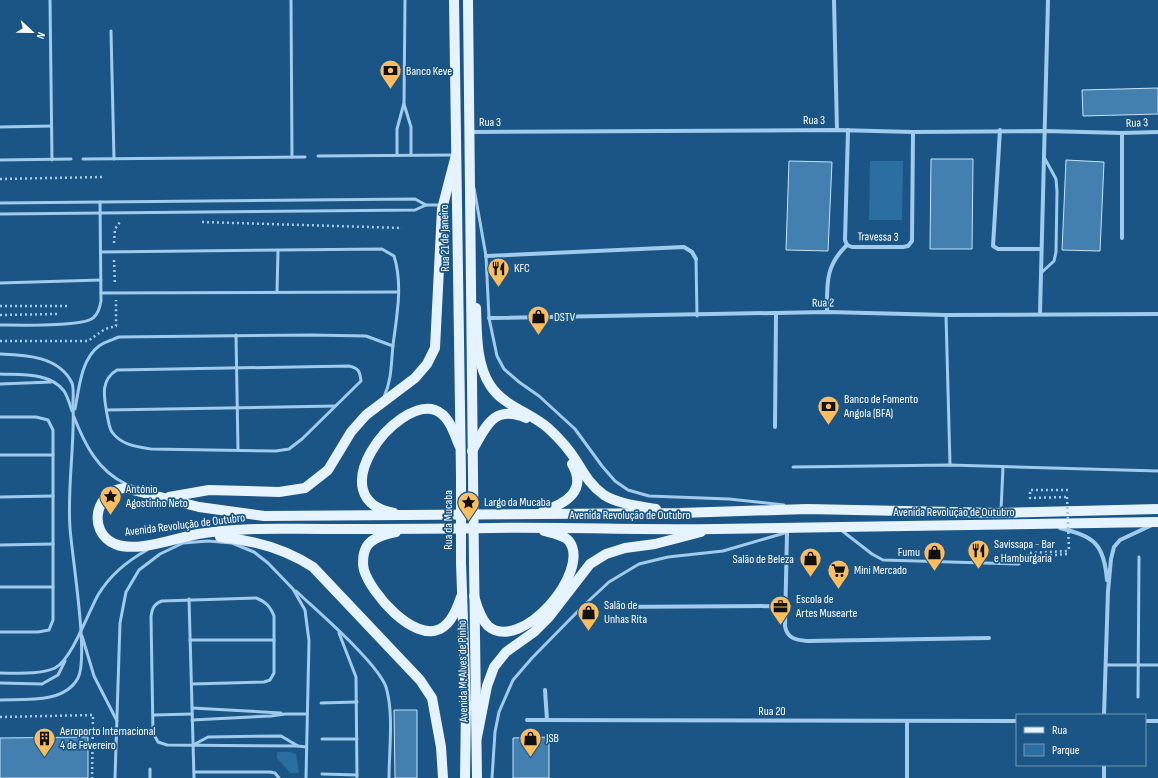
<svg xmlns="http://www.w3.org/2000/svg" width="1158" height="778" viewBox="0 0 1158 778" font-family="'Sofia Sans Condensed',sans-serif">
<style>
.green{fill:#2a6ea2}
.building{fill:#437faf;stroke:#c6e3f9}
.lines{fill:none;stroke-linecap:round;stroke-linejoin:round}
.path{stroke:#a0cbec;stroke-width:2.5;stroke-dasharray:2 3;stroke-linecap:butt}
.service{stroke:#a0cbec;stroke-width:3}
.minor{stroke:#a0cbec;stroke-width:4}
.primary{stroke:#e5f2ff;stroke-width:10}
.path-bridge{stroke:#a0cbec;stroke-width:2.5;stroke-dasharray:2 3;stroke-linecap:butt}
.primary-bridge{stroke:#e5f2ff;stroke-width:10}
.labels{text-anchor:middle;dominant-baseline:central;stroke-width:3.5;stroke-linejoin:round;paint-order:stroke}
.poi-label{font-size:12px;fill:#fff;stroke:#1a5585;text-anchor:start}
.street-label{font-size:12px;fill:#fff;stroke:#1a5585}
</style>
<rect width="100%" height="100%" fill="#1a5585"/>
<g class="green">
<polygon points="870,161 903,161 902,220 869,220"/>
<polygon points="277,752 290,752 296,754 299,773 290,773 277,758"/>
</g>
<g class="building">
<polygon points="1158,88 1158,114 1083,116 1082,90"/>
<polygon points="931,159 973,159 972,249 930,249"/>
<polygon points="1066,160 1104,162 1100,251 1062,250"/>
<polygon points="789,161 832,162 828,251 786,250"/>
<polygon points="394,710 417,710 417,778 395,778"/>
<polygon points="88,737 88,778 0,778 0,738"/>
<polygon points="549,737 549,778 513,778 513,738"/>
</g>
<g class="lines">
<g class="path">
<polyline points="0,179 102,177"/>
<polyline points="202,222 402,228"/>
<polyline points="114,243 115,229 120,222"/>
<polyline points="114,260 115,285"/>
<polyline points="0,306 70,306"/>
<polyline points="0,315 57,314"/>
<polyline points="0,341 88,341 105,329 116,326 116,300"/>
<polyline points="1066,497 1030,498 1030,490 1068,490"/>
<polyline points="1067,554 1028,557 1028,553 1069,551"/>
<polyline points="0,717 93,715 92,778"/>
</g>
<g class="service">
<polyline points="50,0 52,160"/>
<polyline points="291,0 292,157"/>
<polyline points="111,31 114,159"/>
<polyline points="404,104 411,127 411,155"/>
<polyline points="0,127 51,126"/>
<polyline points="397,155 397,129 404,103 405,0"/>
<polyline points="318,156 454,155"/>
<polyline points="83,159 305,157"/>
<polyline points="0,160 71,159"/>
<polyline points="474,188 486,256 489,318 497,356 504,369 519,382 539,396 575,429 602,466 615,481 628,490 649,496 729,499 784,505"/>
<polyline points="0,203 415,199 426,205"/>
<polyline points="0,214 415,210 426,205 441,205"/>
<path d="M101,252L382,249L394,256C403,284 397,315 393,345C391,364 392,379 384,397"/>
<polyline points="696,259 697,316"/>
<polyline points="1041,273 1054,261 1056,252 1057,192 1056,179 1044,157"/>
<polyline points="0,283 101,280"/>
<polyline points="277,292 278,251"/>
<polyline points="101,293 398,292"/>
<polyline points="946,315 950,465"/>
<path d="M0,325C17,325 83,327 93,318C98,314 100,307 101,301L100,202"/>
<polyline points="236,335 238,450"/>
<path d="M0,354C25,355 59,356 72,383C74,388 73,398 73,404C75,445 67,487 70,528C72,557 89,657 78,678C64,704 24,699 0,700"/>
<path d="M349,366C359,368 360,372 361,381L302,439L289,449L276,451L151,449C137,447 121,445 112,432C109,428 108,419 107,414C104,397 100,380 117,370Z"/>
<path d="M0,374C20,375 50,372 64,391C68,397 70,405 72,411"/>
<polyline points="0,384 51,382"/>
<path d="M75,409C79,389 81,359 99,346C104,342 112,340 119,337L311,335L366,336L393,346"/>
<polyline points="107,410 335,406"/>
<polyline points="0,417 36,417 48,420 53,430 53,620 49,630 38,632 0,632"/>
<path d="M74,417C85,445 98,471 126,484"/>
<polyline points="0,455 53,455"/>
<polyline points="793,467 950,465 1158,471"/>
<polyline points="0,497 53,496"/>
<polyline points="1001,511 1003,467"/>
<polyline points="841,530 872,554 883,560 1019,564"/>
<polyline points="0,545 53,544"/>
<polyline points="0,587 53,587"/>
<path d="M296,591C317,611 377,662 386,687C394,713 389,751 389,778"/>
<polyline points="189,599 194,778"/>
<polyline points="339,633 356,677 357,778"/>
<polyline points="82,636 94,676 117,721"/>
<polyline points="190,640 274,640"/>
<polyline points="1106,665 1158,665"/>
<path d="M0,673C17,673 39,675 55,668C72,659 88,613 98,595C110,575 127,561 147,550"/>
<polyline points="0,683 42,684 58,675 65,661"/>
<path d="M192,684L264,682L270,680L274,673V616C270,606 266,602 256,598L162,601C154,604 152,608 151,617L153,733L158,742L167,745L298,746"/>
<polyline points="1138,697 1139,557"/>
<polyline points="321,703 357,702"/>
<polyline points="192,708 281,713"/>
<polyline points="154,715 192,714"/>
<polyline points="192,720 271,716 285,714 306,714"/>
<polyline points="322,739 357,739"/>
<polyline points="195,744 208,737 281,736 298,746 306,747"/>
<polyline points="150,769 150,778"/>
<polyline points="194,772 270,772 275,773 279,778"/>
<polyline points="322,774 357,775"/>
<polyline points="115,778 120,623 126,592 139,570 160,554 183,543 208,541 232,543 254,552 268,563 293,589 305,610 309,641 306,778"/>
<polyline points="492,778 495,732 499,712 513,680 532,658 582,607 609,582 639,564 668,557 723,551 788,532"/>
</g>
<g class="minor">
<polyline points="834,0 837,130"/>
<polyline points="848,130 845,240 847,245 852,247 903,247 908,246 912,241 913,132"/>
<polyline points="1000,130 993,246 998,249 1041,249"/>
<polyline points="471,132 837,130 913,132 1045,131 1122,133 1158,132"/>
<polyline points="1122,133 1122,238"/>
<polyline points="486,256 684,247 692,252 696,259"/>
<path d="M827,312C827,284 825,266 847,245"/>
<polyline points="1040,313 1048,0"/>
<polyline points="489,318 827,312 946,315 1158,314"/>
<polyline points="775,427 776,314"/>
<path d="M1060,528C1094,537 1104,543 1107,580"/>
<path d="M787,533L785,626C787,638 795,640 807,641L989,638"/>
<polyline points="607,607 785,606"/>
<polyline points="545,690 547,720"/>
<polyline points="1104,715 1108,591 1111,559 1114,547 1120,540 1152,525"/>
<polyline points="527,720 1017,721"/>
<polyline points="1145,721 1158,721"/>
<polyline points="907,778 907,722"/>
<polyline points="1104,778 1104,765"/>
</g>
<g class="primary">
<polyline points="454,0 461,476"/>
<polyline points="468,0 473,476"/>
<path d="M476,308C477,333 476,364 490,385C503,406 530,412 548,428C559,438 569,449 577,462C585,475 591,486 604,495C618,504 640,506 656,509"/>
<path d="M472,451C486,427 493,404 526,418"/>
<polyline points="169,497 209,490 279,492 305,488 328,470 351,432 366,415 415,378 427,364 435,348 442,209 456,155"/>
<path d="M1158,509L1001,513L807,509L680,513L264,516L199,507L125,488C96,490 86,531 115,544C137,553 175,538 198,534C239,527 281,529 322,529C379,529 435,529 492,528C567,527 642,530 717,529C864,527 1011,525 1158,522"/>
<path d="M543,511C565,504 588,491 572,464"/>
<path d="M394,513C318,499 396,397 435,410C449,415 454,433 459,445"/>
<path d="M396,532C386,534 373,537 367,546C363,552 362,563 364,570C371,593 413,642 440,629C452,623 457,608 461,597"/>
<path d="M220,537C254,540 284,548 313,567L420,680L432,698L441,747L443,778"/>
<polyline points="461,563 466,706 465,778"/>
<polyline points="474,563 477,778"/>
<path d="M474,596C477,606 480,618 488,626C521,654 592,571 569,541C564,535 552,533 544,531"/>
<polyline points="477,737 487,686 494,667 506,652 534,632 549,617 590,564 606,554 625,548 655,544 701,532"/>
</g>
<polyline class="path-bridge" points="1067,497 1069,551"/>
<g class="primary-bridge">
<polyline points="461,476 461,563"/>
<polyline points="473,476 474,563"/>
</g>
</g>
<defs>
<symbol id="bank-pin" viewBox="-11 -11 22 30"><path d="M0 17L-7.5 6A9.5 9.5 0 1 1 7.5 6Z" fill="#febd5c" stroke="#1a5585"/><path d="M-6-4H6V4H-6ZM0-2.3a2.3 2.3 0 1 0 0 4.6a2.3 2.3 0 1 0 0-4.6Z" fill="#111"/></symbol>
<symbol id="restaurant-pin" viewBox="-11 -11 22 30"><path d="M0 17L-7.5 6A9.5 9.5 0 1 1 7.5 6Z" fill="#febd5c" stroke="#1a5585"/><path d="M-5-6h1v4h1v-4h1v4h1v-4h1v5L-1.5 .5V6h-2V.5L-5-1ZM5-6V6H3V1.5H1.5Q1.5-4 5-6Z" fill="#111"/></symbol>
<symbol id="shop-pin" viewBox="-11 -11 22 30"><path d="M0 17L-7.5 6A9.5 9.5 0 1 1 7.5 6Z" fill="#febd5c" stroke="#1a5585"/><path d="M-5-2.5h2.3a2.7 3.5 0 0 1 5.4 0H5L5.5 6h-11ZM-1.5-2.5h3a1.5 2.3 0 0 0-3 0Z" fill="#111"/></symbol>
<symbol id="sight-pin" viewBox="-11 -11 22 30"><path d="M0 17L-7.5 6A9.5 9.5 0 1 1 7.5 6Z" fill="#febd5c" stroke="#1a5585"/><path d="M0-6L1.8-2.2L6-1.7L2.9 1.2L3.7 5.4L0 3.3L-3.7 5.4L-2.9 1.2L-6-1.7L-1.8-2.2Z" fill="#111"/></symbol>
<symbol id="supermarket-pin" viewBox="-11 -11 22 30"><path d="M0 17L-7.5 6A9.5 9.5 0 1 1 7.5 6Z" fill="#febd5c" stroke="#1a5585"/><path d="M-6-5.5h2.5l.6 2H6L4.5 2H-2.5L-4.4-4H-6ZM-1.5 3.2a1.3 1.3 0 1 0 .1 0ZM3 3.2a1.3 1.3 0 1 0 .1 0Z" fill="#111"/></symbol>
<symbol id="office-pin" viewBox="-11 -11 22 30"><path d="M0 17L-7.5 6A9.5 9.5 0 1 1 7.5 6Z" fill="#febd5c" stroke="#1a5585"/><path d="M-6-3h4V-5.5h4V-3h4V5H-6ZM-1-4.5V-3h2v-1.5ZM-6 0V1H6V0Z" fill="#111"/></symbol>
<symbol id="building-pin" viewBox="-11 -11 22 30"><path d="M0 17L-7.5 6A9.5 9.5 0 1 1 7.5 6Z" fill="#febd5c" stroke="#1a5585"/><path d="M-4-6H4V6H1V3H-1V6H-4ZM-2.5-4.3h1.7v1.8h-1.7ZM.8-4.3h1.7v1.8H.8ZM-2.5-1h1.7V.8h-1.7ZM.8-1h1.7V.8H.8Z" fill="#111"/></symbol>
</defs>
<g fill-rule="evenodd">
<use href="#bank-pin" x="378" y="58" width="25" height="34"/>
<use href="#restaurant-pin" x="486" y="256" width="25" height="34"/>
<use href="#shop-pin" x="526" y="304" width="25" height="34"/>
<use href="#bank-pin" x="816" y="394" width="25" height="34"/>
<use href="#sight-pin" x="98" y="484" width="25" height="34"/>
<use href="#sight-pin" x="456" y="490" width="25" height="34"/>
<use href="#restaurant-pin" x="966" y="538" width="25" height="34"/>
<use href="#shop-pin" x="922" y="540" width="25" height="34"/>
<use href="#shop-pin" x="798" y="546" width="25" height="34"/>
<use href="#supermarket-pin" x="826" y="558" width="25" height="34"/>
<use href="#office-pin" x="768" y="594" width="25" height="34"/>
<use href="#shop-pin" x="576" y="600" width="25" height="34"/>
<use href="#building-pin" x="32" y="726" width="25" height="34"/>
<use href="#shop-pin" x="518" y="726" width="25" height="34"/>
</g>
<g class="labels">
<g class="poi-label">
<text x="406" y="71">Banco Keve</text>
<text x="514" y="268">KFC</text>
<text x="554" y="317">DSTV</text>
<text x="844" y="399">Banco de Fomento<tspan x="844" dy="14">Angola (BFA)</tspan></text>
<text x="126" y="489">António<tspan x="126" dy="14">Agostinho Neto</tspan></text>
<text x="484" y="502">Largo da Mucaba</text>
<text x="994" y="544">Savissapa - Bar<tspan x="994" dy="14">e Hamburgaria</tspan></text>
<text x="920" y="552" text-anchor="end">Fumu</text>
<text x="794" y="559" text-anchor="end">Salão de Beleza</text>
<text x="854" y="570">Mini Mercado</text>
<text x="796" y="599">Escola de<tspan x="796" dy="14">Artes Musearte</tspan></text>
<text x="604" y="605">Salão de<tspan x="604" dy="14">Unhas Rita</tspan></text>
<text x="60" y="731">Aeroporto Internacional<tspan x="60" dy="14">4 de Fevereiro</tspan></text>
<text x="546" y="738">JSB</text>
</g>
<g class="street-label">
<text x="814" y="120">Rua 3</text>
<text x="490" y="122">Rua 3</text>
<text transform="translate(1137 123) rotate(-2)">Rua 3</text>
<text transform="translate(878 237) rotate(1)">Travessa 3</text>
<text transform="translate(445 238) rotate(-91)">Rua 21 de Janeiro</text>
<text transform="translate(823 303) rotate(-1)">Rua 2</text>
<text x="954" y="512">Avenida Revolução de Outubro</text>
<text x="630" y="515">Avenida Revolução de Outubro</text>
<text transform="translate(448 520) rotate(-90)">Rua da Mucaba</text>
<text transform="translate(185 525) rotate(-7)">Avenida Revolução de Outubro</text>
<text transform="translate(463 671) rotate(-91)">Avenida M. Alves de Pinho</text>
<text x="772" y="711">Rua 20</text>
</g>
</g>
<rect x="1016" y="714" width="130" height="52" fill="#1a5585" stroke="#7699b6"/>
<rect x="1024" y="727" width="20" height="6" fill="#e5f2ff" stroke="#7699b6"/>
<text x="1052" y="734" font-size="12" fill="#ffffff">Rua</text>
<rect x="1024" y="744" width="20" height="12" fill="#2a6ea2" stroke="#7699b6"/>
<text x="1052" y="754" font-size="12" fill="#ffffff">Parque</text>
<g transform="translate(32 32) rotate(112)" stroke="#1a5585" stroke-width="3" paint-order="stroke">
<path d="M0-3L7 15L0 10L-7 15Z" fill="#ffffff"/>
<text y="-6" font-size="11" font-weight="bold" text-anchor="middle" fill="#ffffff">N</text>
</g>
</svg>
